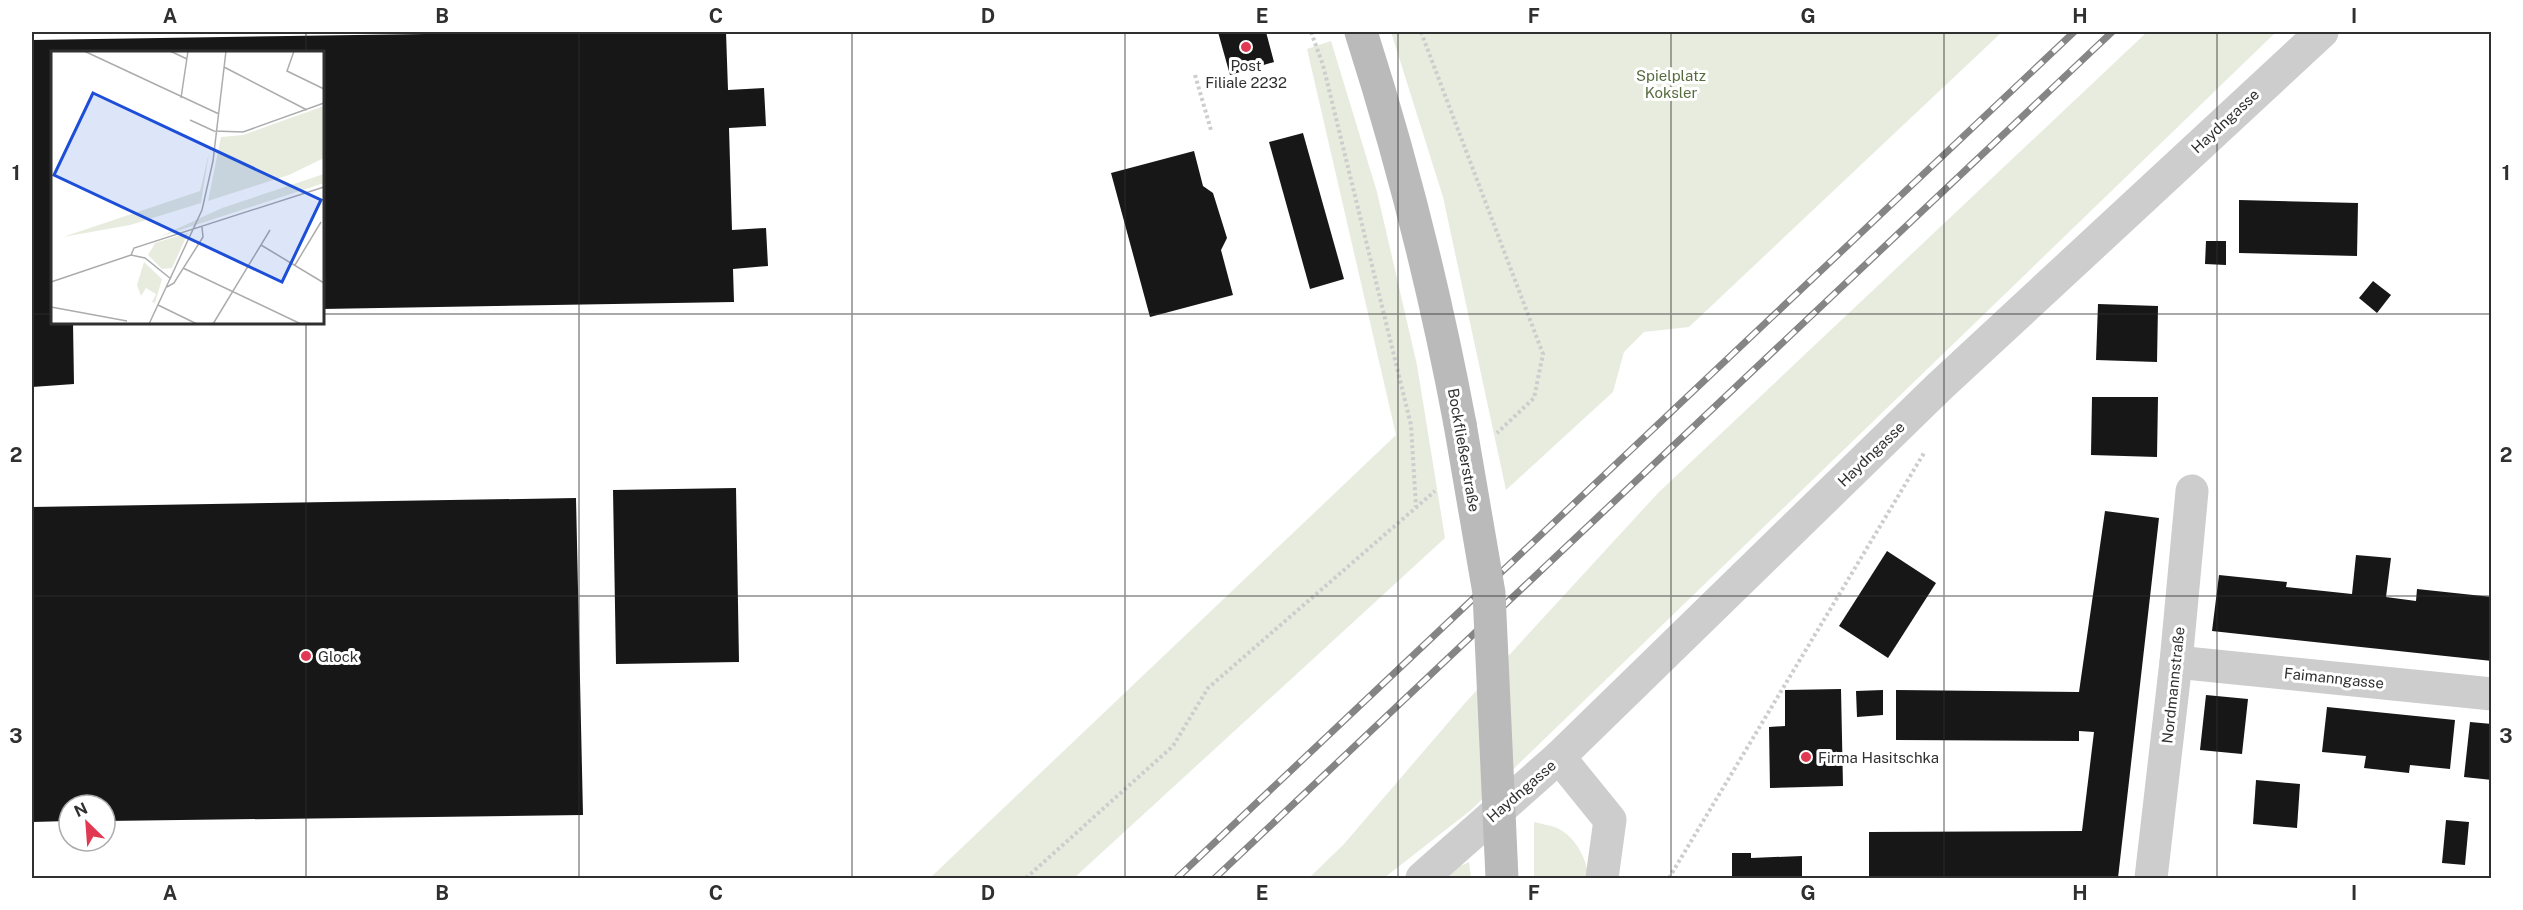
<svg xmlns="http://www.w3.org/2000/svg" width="2523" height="910" viewBox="0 0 2523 910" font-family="'Public Sans',sans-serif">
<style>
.green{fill:#e7ecde}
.building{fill:#171717}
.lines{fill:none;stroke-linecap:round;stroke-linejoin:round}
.path{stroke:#cdcdcd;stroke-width:4;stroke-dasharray:3 3;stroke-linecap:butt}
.minor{stroke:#cdcdcd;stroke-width:33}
.secondary{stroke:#bababa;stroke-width:33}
.rail-casing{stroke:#858585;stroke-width:7}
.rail{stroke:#fff;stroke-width:4.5;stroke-dasharray:14;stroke-linecap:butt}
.secondary-bridge{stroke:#bababa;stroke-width:33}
.grid{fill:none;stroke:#303030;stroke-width:1.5;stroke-opacity:0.55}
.poi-dot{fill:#e03951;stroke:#fff;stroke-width:2}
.labels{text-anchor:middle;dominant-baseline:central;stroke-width:6;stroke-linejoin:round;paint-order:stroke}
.poi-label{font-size:15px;fill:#303030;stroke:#fff;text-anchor:start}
.park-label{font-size:15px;fill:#566b3e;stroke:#fff}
.street-label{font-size:15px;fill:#303030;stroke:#fff}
.inset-road{fill:none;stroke:#acacac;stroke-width:1.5}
.view{fill:#1d4ed8;fill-opacity:0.15;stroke:#1d4ed8;stroke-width:3}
.inset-edge{fill:none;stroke:#303030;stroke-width:3}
.neatline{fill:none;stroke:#303030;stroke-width:2}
.grid-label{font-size:20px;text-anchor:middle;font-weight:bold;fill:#303030}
</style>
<rect width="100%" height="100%" fill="#fff"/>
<g class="green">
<polygon points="1391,32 2002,32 1689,327 1644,332 1624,352 1613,392 1506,490 1443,197"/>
<polygon points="2147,32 2276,32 1471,810 1384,878 1309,878 1344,844 1465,703 1658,493"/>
<polygon points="1331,41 1377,192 1417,365 1445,538 1074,878 930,878 1396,435 1307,49"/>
<path d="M1534,822C1541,824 1550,825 1557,828C1575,836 1588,860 1588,878H1534Z"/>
<polygon points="1469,862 1471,878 1444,878 1456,868"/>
</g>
<g class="building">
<polygon points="556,32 726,32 728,90 764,88 766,126 729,128 732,230 766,228 768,266 733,269 734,302 322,309 322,52 52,52 52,322 73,322 74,384 32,387 32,40"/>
<polygon points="1218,32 1266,32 1274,62 1230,75"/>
<polygon points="1303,133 1344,279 1310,289 1269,142"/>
<polygon points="1194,151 1203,186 1213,193 1227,238 1221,250 1233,295 1150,317 1111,173"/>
<polygon points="2239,200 2358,203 2357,256 2239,253"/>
<polygon points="2206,241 2226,241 2226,265 2205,264"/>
<polygon points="2373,281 2391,295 2377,313 2359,298"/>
<polygon points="2098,304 2158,306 2157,362 2096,360"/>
<polygon points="2092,397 2158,397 2157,457 2091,455"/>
<polygon points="736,488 739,662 616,664 613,490"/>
<polygon points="576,498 583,815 105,821 105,805 69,805 69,821 32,822 32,507"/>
<polygon points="2105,511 2159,518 2118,878 1869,878 1869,832 2082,831 2094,732 2079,731 2079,741 1896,740 1896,690 2079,692"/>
<polygon points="1887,551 1936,583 1888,658 1839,626"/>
<polygon points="2356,555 2391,558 2386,597 2416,601 2417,589 2492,597 2492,661 2212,631 2219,575 2287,582 2286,587 2352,594"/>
<polygon points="1841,689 1843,786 1770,788 1769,727 1785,726 1785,690"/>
<polygon points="1883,690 1883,715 1857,717 1856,691"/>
<polygon points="2206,695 2248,699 2242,754 2200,750"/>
<polygon points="2327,707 2455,720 2450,769 2410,765 2409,773 2364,768 2366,756 2322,752"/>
<polygon points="2470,722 2492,724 2492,780 2464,777"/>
<polygon points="2256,780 2300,784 2297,828 2253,824"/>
<polygon points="2446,820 2469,822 2465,865 2442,863"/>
<polygon points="1732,853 1751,853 1751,858 1802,856 1802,878 1732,878"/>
</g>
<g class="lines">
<g class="path">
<polyline points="1311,32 1323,65 1411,425 1416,507"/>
<polyline points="1421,32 1543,354 1534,398 1497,433"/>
<polyline points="1195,75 1211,130"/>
<polyline points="1026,878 1173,746 1208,688 1435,491"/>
<polyline points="1669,878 1924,453"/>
</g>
<g class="minor">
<polyline points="2176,662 2492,694"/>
<polyline points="1559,757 1610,820 1602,878"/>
<polyline points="1422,878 1559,757 1939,387 2322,32"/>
<polyline points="2151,878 2176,662 2192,491"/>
</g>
<path class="secondary" d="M1361,32C1402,160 1435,291 1460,424"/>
<defs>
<g id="rail">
<polyline points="1177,878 2074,32"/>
<polyline points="1215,878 2112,32"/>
</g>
</defs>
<use href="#rail" class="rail-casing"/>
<use href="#rail" class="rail"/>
<polyline class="secondary-bridge" points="1460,424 1489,593 1502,878"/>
</g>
<path class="grid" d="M306,32V52M579,32V878M852,32V878M1125,32V878M1398,32V878M1671,32V878M1944,32V878M2217,32V878M32,314H52M322,314H2492M306,322V878M32,596H2492"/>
<g class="poi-dot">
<circle cx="1246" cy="47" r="6"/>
<circle cx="306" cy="656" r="6"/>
<circle cx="1806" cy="757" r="6"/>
</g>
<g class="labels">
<g class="poi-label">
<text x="1246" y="65" text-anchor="middle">Post<tspan x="1246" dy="17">Filiale 2232</tspan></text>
<text x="318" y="656">Glock</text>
<text x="1818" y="757">Firma Hasitschka</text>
</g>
<g class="park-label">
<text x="1671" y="75">Spielplatz<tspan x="1671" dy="17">Koksler</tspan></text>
</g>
<g class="street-label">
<text transform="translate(2225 121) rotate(-43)">Haydngasse</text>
<text transform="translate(1464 450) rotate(80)">Bockfließerstraße</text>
<text transform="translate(1871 454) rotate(-44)">Haydngasse</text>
<text transform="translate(2334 678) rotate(6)">Faimanngasse</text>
<text transform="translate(2173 685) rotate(-84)">Nordmannstraße</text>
<text transform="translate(1521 791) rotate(-41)">Haydngasse</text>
</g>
</g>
<g transform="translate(51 51)">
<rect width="273" height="273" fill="#fff"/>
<path d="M273,55V107L238,124L157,150L170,86L192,84ZM158,102L150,152L79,174L12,186L149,140ZM273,123V132L108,186L171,157ZM137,182L121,217L111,218L97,204L104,192ZM93,211L111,228L104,252L101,251L105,243L95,237L90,245L86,234Z" fill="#e7ecde"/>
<path class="inset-road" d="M33,0L168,63M119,0L136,8M243,0L236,20L273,38M173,16L256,59M130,47L137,0M139,69L163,80L192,81L273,52M210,194L273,232M80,204L83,197L273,136M244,214L270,171M132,217L250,273M0,231L80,204L94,207L120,228M116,236L123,232L152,186L151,176M107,254L146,273M0,256L76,270M98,273L151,159L162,110L175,0M162,273L219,179"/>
<path class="view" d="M42,42L270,149L231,231L3,124Z"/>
<rect width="273" height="273" class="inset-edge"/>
</g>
<rect width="2523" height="910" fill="none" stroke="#ffffff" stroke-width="66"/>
<g transform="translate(87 823) rotate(335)"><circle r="28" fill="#ffffff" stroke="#acacac" stroke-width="1.5"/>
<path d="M0-4.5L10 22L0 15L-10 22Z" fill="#e03951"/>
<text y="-9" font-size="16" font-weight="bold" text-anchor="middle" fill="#303030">N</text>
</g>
<rect x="33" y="33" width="2457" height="844" class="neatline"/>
<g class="grid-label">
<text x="170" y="23">A</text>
<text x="442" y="23">B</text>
<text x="716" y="23">C</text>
<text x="988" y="23">D</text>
<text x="1262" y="23">E</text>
<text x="1534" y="23">F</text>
<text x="1808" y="23">G</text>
<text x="2080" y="23">H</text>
<text x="2354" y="23">I</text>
<text x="16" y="180">1</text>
<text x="2506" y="180">1</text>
<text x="16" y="462">2</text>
<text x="2506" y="462">2</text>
<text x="16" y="743">3</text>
<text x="2506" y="743">3</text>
<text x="170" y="900">A</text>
<text x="442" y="900">B</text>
<text x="716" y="900">C</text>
<text x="988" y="900">D</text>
<text x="1262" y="900">E</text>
<text x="1534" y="900">F</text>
<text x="1808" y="900">G</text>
<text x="2080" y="900">H</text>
<text x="2354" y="900">I</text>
</g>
</svg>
